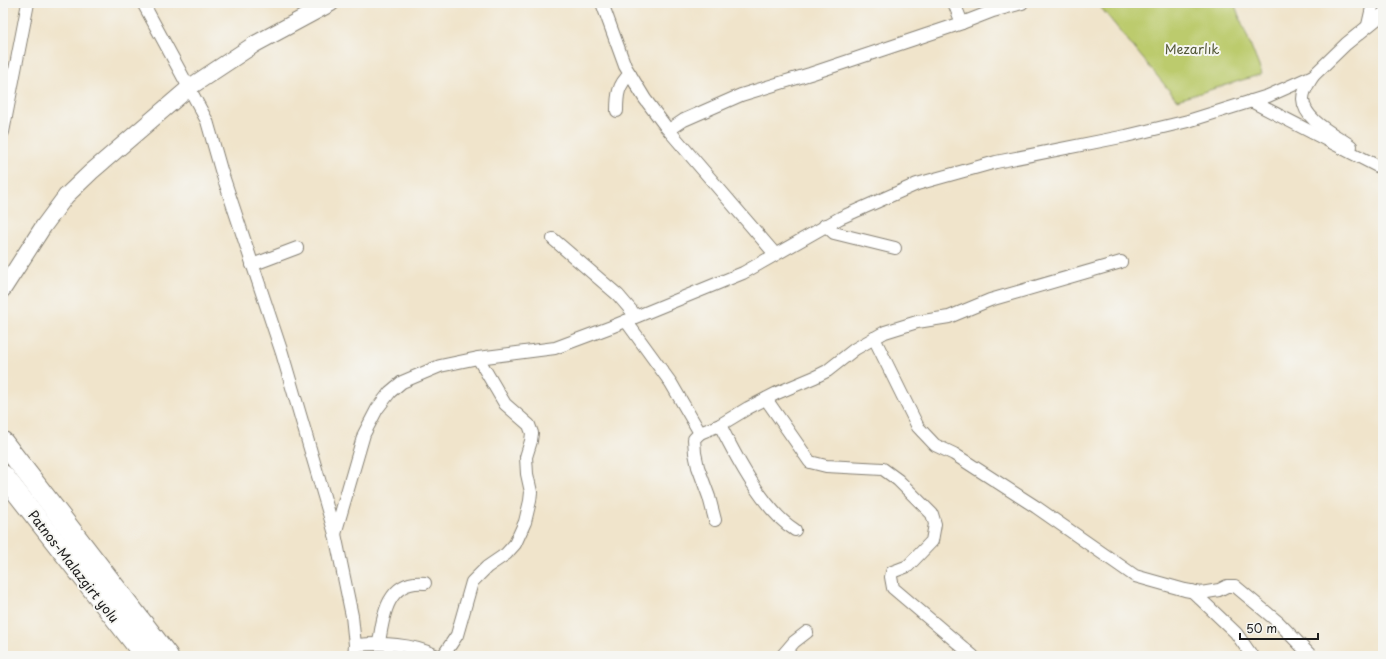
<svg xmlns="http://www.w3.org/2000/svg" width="1386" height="659" viewBox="0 0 1386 659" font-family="'Playpen Sans',sans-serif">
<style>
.green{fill:#bccb6d;stroke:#6c7444}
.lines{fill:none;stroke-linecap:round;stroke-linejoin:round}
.minor-casing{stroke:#868074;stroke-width:14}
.tertiary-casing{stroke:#868074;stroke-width:18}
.primary-casing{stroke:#868074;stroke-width:22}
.minor{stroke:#fff;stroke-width:12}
.tertiary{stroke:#fff;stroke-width:16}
.primary{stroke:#fff;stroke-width:20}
.labels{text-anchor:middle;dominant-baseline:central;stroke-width:4;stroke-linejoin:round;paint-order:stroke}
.park-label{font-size:13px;fill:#545938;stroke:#f6f6f2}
.street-label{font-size:13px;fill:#1c1c1c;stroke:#f6f6f2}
</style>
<rect width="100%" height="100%" fill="#f6f6f2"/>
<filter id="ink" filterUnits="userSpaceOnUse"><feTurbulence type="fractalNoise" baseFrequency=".025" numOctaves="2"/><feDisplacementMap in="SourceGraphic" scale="8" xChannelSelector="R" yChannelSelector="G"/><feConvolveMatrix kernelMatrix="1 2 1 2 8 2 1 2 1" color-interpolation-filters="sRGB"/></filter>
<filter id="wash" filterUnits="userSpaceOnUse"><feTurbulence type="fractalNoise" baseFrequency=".012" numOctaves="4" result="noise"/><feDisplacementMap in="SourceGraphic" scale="16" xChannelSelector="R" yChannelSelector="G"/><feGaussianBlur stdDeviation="0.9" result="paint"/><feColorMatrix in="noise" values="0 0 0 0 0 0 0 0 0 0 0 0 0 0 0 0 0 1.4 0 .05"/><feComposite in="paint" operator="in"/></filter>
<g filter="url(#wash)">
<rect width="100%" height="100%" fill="#f0e4cb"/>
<polygon class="green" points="1097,3 1234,3 1262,74 1177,100"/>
</g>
<g filter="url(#ink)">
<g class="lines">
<defs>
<g id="minor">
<polyline points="143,3 207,121 221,170 282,353 335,534 352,616 355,645 354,656"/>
<polyline points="602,3 625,66 645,99 666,127 775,254"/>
<polyline points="954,3 962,23"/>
<polyline points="1368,25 1373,3"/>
<path d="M1313,76C1309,83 1303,90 1303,99C1304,121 1335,134 1351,146"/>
<polyline points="1251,101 1383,169"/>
<path d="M617,111C617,95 618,85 630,74"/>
<polyline points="669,130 684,120 741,95 810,74 962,23 993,11 1022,3"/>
<polyline points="3,132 28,3"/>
<polyline points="825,225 834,233 895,248"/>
<polyline points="553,239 618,295 636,316"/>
<polyline points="252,265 297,248"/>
<polyline points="626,321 671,383 700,433 720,425 748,408 777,393 815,377 827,371 855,349 885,332 917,322 949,317 990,300 1121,262"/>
<polyline points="874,338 918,427 935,445 954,454 1036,507 1135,576 1185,590 1201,593 1219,590 1227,586 1235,586 1278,622 1311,656"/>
<polyline points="766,399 810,462 826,466 883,469 898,480 932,514 935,524 932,541 908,566 892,572 891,577 893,588 973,656"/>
<path d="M720,425C736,457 764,511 795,530"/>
<polyline points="700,433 694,439 695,453 698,467 709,497 715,520"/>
<polyline points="335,534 364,434 377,409 390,392 402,382 440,366 478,358 555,348 611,327 743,273 840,218 917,184 996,162 1126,136 1188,121 1268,96 1313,76 1346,44 1383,14"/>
<polyline points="1192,591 1236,633 1252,656"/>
<path d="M379,643C383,615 388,579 425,583"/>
<path d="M355,645C383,643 411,643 437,656"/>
<polyline points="443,656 457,635 472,582 487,567 506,554 515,544 525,522 530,501 531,492 527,474 526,457 531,441 532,433 529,425 505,404 478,358"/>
<polyline points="782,656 794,642 807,632"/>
</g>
<polyline id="tertiary" points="3,289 43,227 66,196 91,172 190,87 255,44 331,3"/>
<g id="primary">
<polyline points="3,442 168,656"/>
<polyline points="3,475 145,656"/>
</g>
</defs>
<use href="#minor" class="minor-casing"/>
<use href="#tertiary" class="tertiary-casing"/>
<use href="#primary" class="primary-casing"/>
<use href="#minor" class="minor"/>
<use href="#tertiary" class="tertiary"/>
<use href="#primary" class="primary"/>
</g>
</g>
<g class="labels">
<g class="park-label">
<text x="1192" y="48">Mezarlık</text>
</g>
<g class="street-label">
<text transform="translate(74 566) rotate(52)">Patnos-Malazgirt yolu</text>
</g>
</g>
<rect width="1386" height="659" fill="none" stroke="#f6f6f2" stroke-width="16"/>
<path d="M1240 633v6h78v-6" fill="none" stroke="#1c1c1c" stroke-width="2"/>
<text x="1246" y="633" font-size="12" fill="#1c1c1c" stroke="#f6f6f2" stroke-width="3" paint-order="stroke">50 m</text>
</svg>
